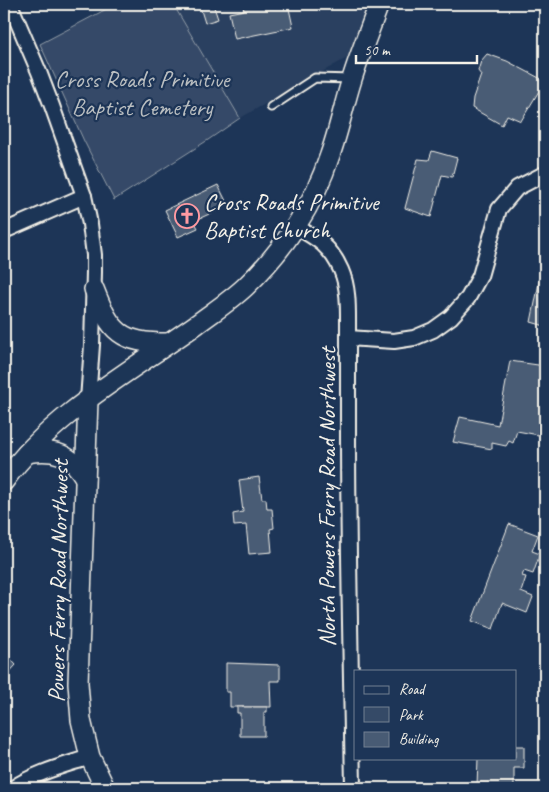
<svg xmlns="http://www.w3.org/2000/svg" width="549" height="792" viewBox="0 0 549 792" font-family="Caveat,sans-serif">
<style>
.built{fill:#2a4060}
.green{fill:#354a67;stroke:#949ea8}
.building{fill:#485b74;stroke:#f4f1e8}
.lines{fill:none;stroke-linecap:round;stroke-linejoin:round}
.lane-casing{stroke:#f4f1e8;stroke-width:11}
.street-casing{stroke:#f4f1e8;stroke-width:18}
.secondary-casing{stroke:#f4f1e8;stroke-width:22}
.lane{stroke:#1d3557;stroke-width:7}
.street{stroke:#1d3557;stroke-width:14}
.secondary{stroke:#1d3557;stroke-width:19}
.labels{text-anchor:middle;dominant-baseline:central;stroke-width:4.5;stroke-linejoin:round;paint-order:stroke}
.park-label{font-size:24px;fill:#bbbfc1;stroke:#1d3557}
.poi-label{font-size:24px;fill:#f4f1e8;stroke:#1d3557;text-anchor:start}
.street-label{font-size:24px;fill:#f4f1e8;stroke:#1d3557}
</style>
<rect width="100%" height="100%" fill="#1d3557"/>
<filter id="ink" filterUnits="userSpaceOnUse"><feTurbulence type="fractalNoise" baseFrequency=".02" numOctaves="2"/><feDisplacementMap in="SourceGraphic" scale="10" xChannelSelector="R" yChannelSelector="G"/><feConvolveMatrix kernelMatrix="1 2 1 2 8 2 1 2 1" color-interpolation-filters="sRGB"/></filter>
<g filter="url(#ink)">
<polygon class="built" points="173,4 380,4 361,50 240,118"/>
<polygon class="green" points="116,4 173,4 240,118 208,140 114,200 84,141 40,44"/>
<g class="building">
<polygon points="210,4 213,4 218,19 205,23 200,7"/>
<polygon points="242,4 288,4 293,27 235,39 229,13 244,10"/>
<polygon points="487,54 507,61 545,81 521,121 507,115 502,125 472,108 473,98 481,75 478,71 481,61"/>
<polygon points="432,151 457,158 452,177 442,175 431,217 405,208 418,159 429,160"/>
<polygon points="218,185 227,203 219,207 220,209 194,221 198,228 178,237 165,210"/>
<polygon points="545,254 545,326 531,322"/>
<polygon points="510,361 545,366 544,436 517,431 513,443 509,441 506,446 492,443 492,449 453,442 460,417 498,425"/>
<polygon points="259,477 262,499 266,499 267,509 272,509 274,528 270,529 272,552 249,554 246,525 234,526 233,514 243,512 239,480"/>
<polygon points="509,524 538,535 532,551 540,554 533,574 524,571 522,576 526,577 521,592 533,597 527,613 502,603 493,629 472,621"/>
<polygon points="4,652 16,665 4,678"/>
<polygon points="226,663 280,665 280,681 270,681 271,707 230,707 230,692 226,692"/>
<polygon points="237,707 267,707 267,712 264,712 264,736 240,736 240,713 237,713"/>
<polygon points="515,745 516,746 524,746 524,768 514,768 514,787 477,786 478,758 515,758"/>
</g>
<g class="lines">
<defs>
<polyline id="lane" points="271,107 315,78 352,79"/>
<g id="street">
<polyline points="10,4 39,72 52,106 84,196 90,224 94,255 94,272 92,345 88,400"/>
<path d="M296,227C317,238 331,247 341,270C349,288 348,310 348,330C348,364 348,398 348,432C348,551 351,670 353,788"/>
<polyline points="4,231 84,196"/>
<polyline points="348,338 394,341 414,338 433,330 451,317 468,298 480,276 499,209 517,188 542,175 545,175"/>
<path d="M13,788C37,772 63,766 90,757"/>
</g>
<g id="secondary">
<path d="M94,289C111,333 120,343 169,343"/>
<polyline points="88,400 78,683 81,720 90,757 105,788"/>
<path d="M27,453C54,448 71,454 85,478"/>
<path d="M4,481C52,414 131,371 197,324C213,312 230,301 245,287C283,251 314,205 330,155C339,130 344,104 352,79C360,53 370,29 379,4"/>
</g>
</defs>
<use href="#lane" class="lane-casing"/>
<use href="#street" class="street-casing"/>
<use href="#secondary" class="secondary-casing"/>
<use href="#lane" class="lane"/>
<use href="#street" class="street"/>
<use href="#secondary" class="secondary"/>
</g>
</g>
<defs>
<symbol id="church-ring" viewBox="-11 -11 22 22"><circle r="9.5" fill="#1d3557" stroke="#ff9aa2" stroke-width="1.5"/><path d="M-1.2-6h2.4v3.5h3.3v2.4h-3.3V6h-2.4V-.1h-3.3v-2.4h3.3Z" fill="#ff9aa2"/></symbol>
</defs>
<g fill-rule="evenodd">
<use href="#church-ring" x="173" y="202" width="28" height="28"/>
</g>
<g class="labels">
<g class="park-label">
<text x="142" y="79">Cross Roads Primitive<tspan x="142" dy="28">Baptist Cemetery</tspan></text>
</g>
<g class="poi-label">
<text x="204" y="202">Cross Roads Primitive<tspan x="204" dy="28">Baptist Church</tspan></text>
</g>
<g class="street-label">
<text transform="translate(327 497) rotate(-90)">North Powers Ferry Road Northwest</text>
<text transform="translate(58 581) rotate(-89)">Powers Ferry Road Northwest</text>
</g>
</g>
<rect width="549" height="792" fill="none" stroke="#1d3557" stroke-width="20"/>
<rect x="10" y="10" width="529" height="772" fill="none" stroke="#f4f1e8" stroke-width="2" filter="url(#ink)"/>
<rect x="354" y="670" width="162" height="90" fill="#1d3557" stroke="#738091"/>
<rect x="364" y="686" width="25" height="8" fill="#1d3557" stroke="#738091"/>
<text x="399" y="694" font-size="15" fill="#f4f1e8">Road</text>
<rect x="364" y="707" width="25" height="15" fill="#354a67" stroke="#738091"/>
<text x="399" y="720" font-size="15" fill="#f4f1e8">Park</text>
<rect x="364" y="732" width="25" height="15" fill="#485b74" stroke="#738091"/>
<text x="399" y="744" font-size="15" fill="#f4f1e8">Building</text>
<path d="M356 55v8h121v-8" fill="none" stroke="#f4f1e8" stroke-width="2.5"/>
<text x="364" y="55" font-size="15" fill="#f4f1e8" stroke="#1d3557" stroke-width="4" paint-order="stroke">50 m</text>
</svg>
